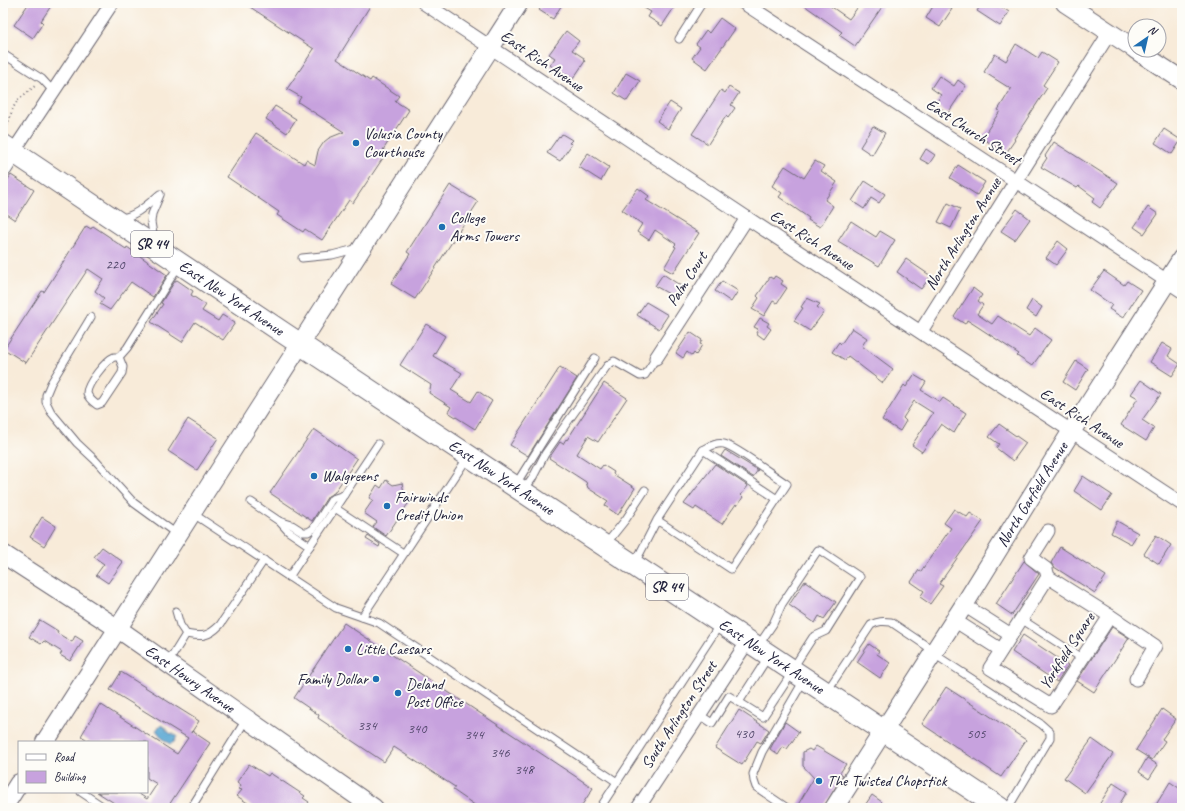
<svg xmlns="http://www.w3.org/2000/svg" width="1185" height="811" viewBox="0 0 1185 811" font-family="Caveat,sans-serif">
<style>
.water{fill:#5aa7d3;stroke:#3e6487}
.building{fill:#c7a2de}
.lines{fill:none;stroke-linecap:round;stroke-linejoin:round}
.lane-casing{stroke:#6d6872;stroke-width:9}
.street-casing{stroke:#6d6872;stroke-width:15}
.secondary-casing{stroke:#6d6872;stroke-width:20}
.primary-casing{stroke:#6d6872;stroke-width:23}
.path{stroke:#6d6872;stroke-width:2;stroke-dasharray:1 3;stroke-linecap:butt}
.lane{stroke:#fff;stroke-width:7}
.street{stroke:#fff;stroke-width:13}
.secondary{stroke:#fff;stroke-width:18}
.primary{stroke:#fff;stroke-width:21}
.poi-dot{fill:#1f6fb2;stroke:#fdfcf7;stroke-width:1.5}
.labels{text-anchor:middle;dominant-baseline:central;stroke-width:4;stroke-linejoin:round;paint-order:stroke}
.number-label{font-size:14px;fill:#4b4264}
.shield{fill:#fdfcf7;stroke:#646373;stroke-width:1}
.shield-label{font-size:15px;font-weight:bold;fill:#22223b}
.street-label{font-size:16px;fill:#22223b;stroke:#fdfcf7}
.poi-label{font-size:16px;fill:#22223b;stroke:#fdfcf7;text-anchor:start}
</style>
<rect width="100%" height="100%" fill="#fdfcf7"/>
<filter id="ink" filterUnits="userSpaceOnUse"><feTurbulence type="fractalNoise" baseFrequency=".025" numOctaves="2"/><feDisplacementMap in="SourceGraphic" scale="8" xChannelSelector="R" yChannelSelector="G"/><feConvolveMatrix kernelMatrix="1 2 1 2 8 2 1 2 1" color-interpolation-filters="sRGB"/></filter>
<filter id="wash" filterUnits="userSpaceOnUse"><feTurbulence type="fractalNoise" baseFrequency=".012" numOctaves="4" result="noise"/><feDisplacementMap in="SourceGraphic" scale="16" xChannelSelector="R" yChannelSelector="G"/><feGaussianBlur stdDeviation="0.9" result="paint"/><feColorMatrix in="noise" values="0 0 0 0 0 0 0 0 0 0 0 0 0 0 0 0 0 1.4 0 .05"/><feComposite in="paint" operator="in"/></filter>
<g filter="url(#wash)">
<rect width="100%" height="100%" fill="#f8ebd9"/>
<polygon class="water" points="161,725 166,728 166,730 171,734 172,733 177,736 174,742 170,744 163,739 156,730"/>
<g id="blocks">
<g class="building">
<polygon points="29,3 53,3 41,21 43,23 33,38 14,25"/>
<polygon points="244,3 365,3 370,6 337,59 370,81 372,78 399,96 395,101 409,110 383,150 387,152 353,203 349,200 322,240 305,229 303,232 277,215 279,212 227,177 256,133 304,164 306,160 315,165 318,151 324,142 329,138 344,132 298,102 301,97 287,89 314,49"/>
<polygon points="544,3 563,3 553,19 539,10"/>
<polygon points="636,3 677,3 662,26 648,17 651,12"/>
<polygon points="801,3 826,3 849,19 861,3 877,3 882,7 855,46 839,35 842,32"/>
<polygon points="935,3 943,3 952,9 940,27 926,18"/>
<polygon points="982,3 996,3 1009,12 1000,26 977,11"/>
<polygon points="720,18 735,29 707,69 692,58 700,47 696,44 706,30 709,33"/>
<polygon points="566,31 579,41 572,50 584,58 583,60 585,61 573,79 561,71 560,73 550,65 555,58 549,54"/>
<polygon points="1016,44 1038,58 1042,52 1058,62 1043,85 1047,88 1014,139 1015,140 1006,153 982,138 1000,111 998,110 1011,89 984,72 995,54 1006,61"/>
<polygon points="626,73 640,81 627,101 614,93"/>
<polygon points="939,76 954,86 958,80 966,86 948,113 935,105 941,95 931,88"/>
<polygon points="729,87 739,93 731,105 735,108 728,118 726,116 708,144 692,134 721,90 725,93"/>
<polygon points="670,102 681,109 668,129 657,121"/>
<polygon points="275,106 296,119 287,133 266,119"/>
<polygon points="873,126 885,133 872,155 860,147"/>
<polygon points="1164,129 1181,140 1172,154 1155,143"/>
<polygon points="562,134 572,140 569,143 572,144 560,161 547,153 559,136 560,137"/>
<polygon points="1054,142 1118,183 1100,208 1092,202 1095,198 1079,186 1077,188 1041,167 1047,158 1045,156"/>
<polygon points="926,149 935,155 929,164 920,159"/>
<polygon points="588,153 609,167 601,181 579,167"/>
<polygon points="815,161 824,166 821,171 837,182 825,200 833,206 820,227 808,220 809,218 779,197 782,193 772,186 785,166 804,178"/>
<polygon points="958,165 985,182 977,195 950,178"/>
<polygon points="11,175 34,190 15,220 3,212 3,187"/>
<polygon points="865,181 885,194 879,203 871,198 864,209 852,201"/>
<polygon points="450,185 478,202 415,299 391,284 410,254 407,252"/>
<polygon points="638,188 649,196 646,200 699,233 673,273 664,268 676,247 674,246 676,244 655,230 649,240 637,232 642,224 622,210"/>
<polygon points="948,203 960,209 951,228 938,222"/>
<polygon points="1148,207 1158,214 1144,234 1134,227"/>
<polygon points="1017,209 1030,219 1015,240 1001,231"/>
<polygon points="851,221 876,237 880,231 895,240 879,266 838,241"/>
<polygon points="86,226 91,229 93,226 111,238 111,239 126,249 127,247 167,275 153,297 131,282 110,310 100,304 104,298 95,291 103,279 88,269 26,363 4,349 42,291 44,292"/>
<polygon points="1058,241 1068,249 1056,265 1046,258"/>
<polygon points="906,259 931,276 921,289 897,272"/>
<polygon points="1104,271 1124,285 1127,281 1141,290 1123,318 1109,309 1112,305 1090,290"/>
<polygon points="663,274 684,288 678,299 655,286"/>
<polygon points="775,276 783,281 781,284 787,288 777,303 773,301 764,316 752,309 759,298 757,296 770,277 773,279"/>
<polygon points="177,280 193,291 191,295 206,305 202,311 218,321 222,315 235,323 223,340 195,322 182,342 151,322 163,304 161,303 175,281"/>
<polygon points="722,281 738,291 731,302 715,291"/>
<polygon points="973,288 982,295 978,301 983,305 977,314 992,324 998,316 1029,336 1035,328 1051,340 1032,366 1017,356 1019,354 978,327 967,320 965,324 954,317"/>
<polygon points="807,298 820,304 817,307 824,312 810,331 794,321 803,308 801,307"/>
<polygon points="1032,300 1042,307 1036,317 1026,310"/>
<polygon points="646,302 668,315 659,329 637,315"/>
<polygon points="760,318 769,323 767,326 771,329 764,339 756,333 758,329 754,327"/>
<polygon points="426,324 445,336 433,356 462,373 451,390 471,402 478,391 492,401 475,429 448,412 451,407 429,393 431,385 400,365"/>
<polygon points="852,328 867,338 862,346 893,369 883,383 848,356 845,360 832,352 839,342 841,344"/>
<polygon points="690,332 702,340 700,344 702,345 696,355 694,353 692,356 687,352 683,358 676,353"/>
<polygon points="1162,343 1172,349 1168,356 1180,364 1172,376 1150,362"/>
<polygon points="1076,361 1088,369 1075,390 1063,382"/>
<polygon points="560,367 577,378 528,456 510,445"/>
<polygon points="914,375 926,382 921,390 940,402 943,398 966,413 954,433 941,424 922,452 912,445 933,413 914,401 903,418 906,421 900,431 882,420 904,385 906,387"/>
<polygon points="1141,380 1161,394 1142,420 1154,428 1146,441 1121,425 1138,398 1131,394"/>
<polygon points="604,383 627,398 598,442 588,436 577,454 600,469 603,465 614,472 613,474 635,488 618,515 605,506 608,501 588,488 586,482 549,458 560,442 563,444 566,439 567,440"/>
<polygon points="188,419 218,438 197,470 168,451"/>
<polygon points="999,424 1026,443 1013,461 996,448 999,444 989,437"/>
<polygon points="314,429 357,459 334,493 328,496 312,521 270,493"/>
<polygon points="725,450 758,470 753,477 721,456"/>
<polygon points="715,464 748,486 741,495 743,497 737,506 736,504 722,524 696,507 694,510 684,504"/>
<polygon points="1083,476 1112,495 1102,510 1074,491"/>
<polygon points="386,480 393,485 402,483 404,492 412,498 386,536 373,527 377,522 364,513 373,500 369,498 377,485 381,488"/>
<polygon points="954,509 967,517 970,513 983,521 939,584 943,586 930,604 920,597 924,591 911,582 919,570 921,571 951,528 944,523"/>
<polygon points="42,517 56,526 44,546 30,537"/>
<polygon points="1117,521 1138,533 1131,544 1111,533"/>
<polygon points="1156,535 1171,545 1159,564 1144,554"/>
<polygon points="368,536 380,544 379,547 366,539"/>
<polygon points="102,547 123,562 108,583 96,575 104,564 94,557"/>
<polygon points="1060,547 1106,576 1095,593 1054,567 1051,563"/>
<polygon points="1024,561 1039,574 1012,615 996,604"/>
<polygon points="805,581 836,602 824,619 819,616 815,623 789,605"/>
<polygon points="40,620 58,631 57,633 72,642 75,636 83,641 70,661 60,655 62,652 44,641 41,644 29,637"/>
<polygon points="344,623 593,788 580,808 479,808 453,790 455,787 394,747 384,762 318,718 319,715 294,698"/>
<polygon points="1112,627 1129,638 1094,692 1077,681"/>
<polygon points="1023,635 1068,665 1057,682 1012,652"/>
<polygon points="869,644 879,651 877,654 890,663 880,678 857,662"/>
<polygon points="121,672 199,721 191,733 192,731 210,743 167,808 122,808 97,792 136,792 147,799 157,784 147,778 147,742 91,742 81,736 100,704 177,754 188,738 110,690"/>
<polygon points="946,687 1026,740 1001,777 922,724"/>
<polygon points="1162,709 1176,719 1162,739 1165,741 1152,760 1136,750"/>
<polygon points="739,710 769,730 761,743 757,741 742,765 715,748"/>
<polygon points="785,722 799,732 787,749 783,747 778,755 770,749"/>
<polygon points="1092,739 1113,754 1085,793 1064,778"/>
<polygon points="816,746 846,764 840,773 843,775 823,808 796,808 814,778 803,766 803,752 809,749 812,751"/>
<polygon points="1147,758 1158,765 1149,779 1139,772"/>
<polygon points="249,764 268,776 270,773 305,796 303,798 309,802 305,808 255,808 237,796 242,790 239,789 241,785 237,782"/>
<polygon points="1170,782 1182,790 1182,800 1177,808 1154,808"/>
<polygon points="1113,783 1127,792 1117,808 1097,808"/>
<polygon points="872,795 882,802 878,808 863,808"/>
</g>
</g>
</g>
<g filter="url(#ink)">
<use href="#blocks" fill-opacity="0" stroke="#6d6872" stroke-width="1"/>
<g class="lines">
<defs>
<g id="lane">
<polyline points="679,39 702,3"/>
<polyline points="3,54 42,79 53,91"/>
<path d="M120,218C135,217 148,204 160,194"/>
<polyline points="154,240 151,222 152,214 160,195"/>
<polyline points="302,258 332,255 359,248"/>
<polyline points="91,317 51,383 46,395 46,402 51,412 77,443 95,460 134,503 178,535"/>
<path d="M114,357H119L123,367L122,373L102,403L97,405C93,402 88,398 87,393C87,384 106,360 114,357Z"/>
<polyline points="119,357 127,348 179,265"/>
<polyline points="703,450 777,499"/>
<polyline points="516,484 595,358"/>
<polyline points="524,490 532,479 545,454 607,366 614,361 640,376 645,375 656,358"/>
<polyline points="251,502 279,521 288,531 310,546"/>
<polyline points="335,508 403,553"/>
<polyline points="192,513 336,608 379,623 617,782"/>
<polyline points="279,521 292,525 303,532 308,532 313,529 332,499 344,495"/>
<polyline points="606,544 626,519 645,490"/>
<path d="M635,563L657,520L703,450C709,447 716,442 724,444C735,446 774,476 787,484L731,569L657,520"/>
<polyline points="289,577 378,444"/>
<path d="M176,611L180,625L186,634C202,637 208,637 220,625L264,560"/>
<polyline points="362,617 468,457"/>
<polyline points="1021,619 1083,659"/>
<polyline points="758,646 773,624 782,604 818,550 821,551 860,577 826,631 813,637 793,668"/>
<polyline points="934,654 1041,724 1050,732 1050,738 1008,808"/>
<polyline points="168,663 186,634"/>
<path d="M827,691L871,625C878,621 883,621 891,622L934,651"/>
<polyline points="739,702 763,717 792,673"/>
<polyline points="700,715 712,723 729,696 739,702 768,657"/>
<polyline points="81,792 105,808"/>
<polyline points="191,808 247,718"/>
<polyline points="600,808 720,624"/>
<polyline points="787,808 756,787 754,781 753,774 762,752 804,680"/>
</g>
<g id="street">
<polyline points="424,3 747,218 1182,504"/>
<polyline points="744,3 1016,181 1182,291"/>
<polyline points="13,152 112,3"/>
<polyline points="921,331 1110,32"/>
<polyline points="656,358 747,218"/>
<polyline points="1048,531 1031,558 1046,569 1048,577"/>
<polygon points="1048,577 1110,616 1051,706 990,668"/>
<polyline points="964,605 1011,635"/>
<polyline points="1110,616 1155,646 1136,679"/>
<polyline points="954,620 1001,650"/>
<polyline points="638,808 748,641"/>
</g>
<g id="secondary">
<polyline points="1065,3 1135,49"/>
<polyline points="1136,50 1182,80"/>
<polyline points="3,168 13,152"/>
<path id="s1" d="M3,554L117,628L374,808"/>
<polyline points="45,742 519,3"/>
<polyline points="3,808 19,783"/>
<path id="s2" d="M834,808L964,605L1071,432L1182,258"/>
</g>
<g id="primary">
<path id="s3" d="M3,145L285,334L1000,808"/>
</g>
</defs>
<use href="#lane" class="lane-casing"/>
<use href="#street" class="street-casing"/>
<use href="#secondary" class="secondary-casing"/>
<use href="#primary" class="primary-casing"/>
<polyline class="path" points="6,129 13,108 18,100 35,86"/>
<use href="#lane" class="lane"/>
<use href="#street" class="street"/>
<use href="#secondary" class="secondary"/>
<use href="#primary" class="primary"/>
</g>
</g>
<g class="poi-dot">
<circle cx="356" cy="143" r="4"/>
<circle cx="442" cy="227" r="4"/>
<circle cx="314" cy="476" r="4"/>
<circle cx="387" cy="506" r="4"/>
<circle cx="348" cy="649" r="4"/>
<circle cx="376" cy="679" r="4"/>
<circle cx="398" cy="693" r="4"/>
<circle cx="819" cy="781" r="4"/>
</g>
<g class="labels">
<g class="number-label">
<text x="115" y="264">220</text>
<text x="367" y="725">334</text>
<text x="417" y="728">340</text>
<text x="744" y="733">430</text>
<text x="976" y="733">505</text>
<text x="474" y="734">344</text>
<text x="500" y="752">346</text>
<text x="524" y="769">348</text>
</g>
<g class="shield">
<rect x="131" y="231" width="42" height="26" rx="3"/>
<rect x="646" y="574" width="42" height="26" rx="3"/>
</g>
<g class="shield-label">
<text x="152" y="244">SR 44</text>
<text x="667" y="587">SR 44</text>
</g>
<g class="street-label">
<text transform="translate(542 61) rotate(34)">East Rich Avenue</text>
<text transform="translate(973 132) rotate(33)">East Church Street</text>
<text transform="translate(963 234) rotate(-58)">North Arlington Avenue</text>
<text transform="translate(812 240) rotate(33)">East Rich Avenue</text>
<text transform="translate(687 279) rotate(-57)">Palm Court</text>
<text stroke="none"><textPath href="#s3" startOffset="275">East New York Avenue</textPath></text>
<text transform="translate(1082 418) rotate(33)">East Rich Avenue</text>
<text stroke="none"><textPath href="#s3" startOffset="599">East New York Avenue</textPath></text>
<text stroke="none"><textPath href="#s2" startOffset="371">North Garfield Avenue</textPath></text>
<text transform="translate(1067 651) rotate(-57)">Yorkfield Square</text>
<text stroke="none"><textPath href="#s3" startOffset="923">East New York Avenue</textPath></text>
<text stroke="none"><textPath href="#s1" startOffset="225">East Howry Avenue</textPath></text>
<text transform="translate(679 715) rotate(-57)">South Arlington Street</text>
</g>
<g class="poi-label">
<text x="364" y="134">Volusia County<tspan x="364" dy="18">Courthouse</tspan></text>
<text x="450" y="218">College<tspan x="450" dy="18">Arms Towers</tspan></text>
<text x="322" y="476">Walgreens</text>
<text x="395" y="497">Fairwinds<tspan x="395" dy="18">Credit Union</tspan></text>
<text x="356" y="649">Little Caesars</text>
<text x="368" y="679" text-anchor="end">Family Dollar</text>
<text x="406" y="684">Deland<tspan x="406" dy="18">Post Office</tspan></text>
<text x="827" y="781">The Twisted Chopstick</text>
</g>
</g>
<rect width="1185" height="811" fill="none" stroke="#fdfcf7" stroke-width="16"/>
<rect x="18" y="741" width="130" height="52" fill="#fdfcf7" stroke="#a5a5ac"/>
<rect x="26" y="754" width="20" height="6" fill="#ffffff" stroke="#a5a5ac"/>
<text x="54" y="761" font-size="12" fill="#22223b">Road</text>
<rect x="26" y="771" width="20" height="12" fill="#c7a2de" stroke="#a5a5ac"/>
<text x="54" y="781" font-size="12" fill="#22223b">Building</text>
<g transform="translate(1147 38) rotate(34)"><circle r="19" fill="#fdfcf7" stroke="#a5a5ac"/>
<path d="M0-3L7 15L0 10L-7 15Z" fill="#1f6fb2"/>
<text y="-6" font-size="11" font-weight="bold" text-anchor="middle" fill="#22223b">N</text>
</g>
</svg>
